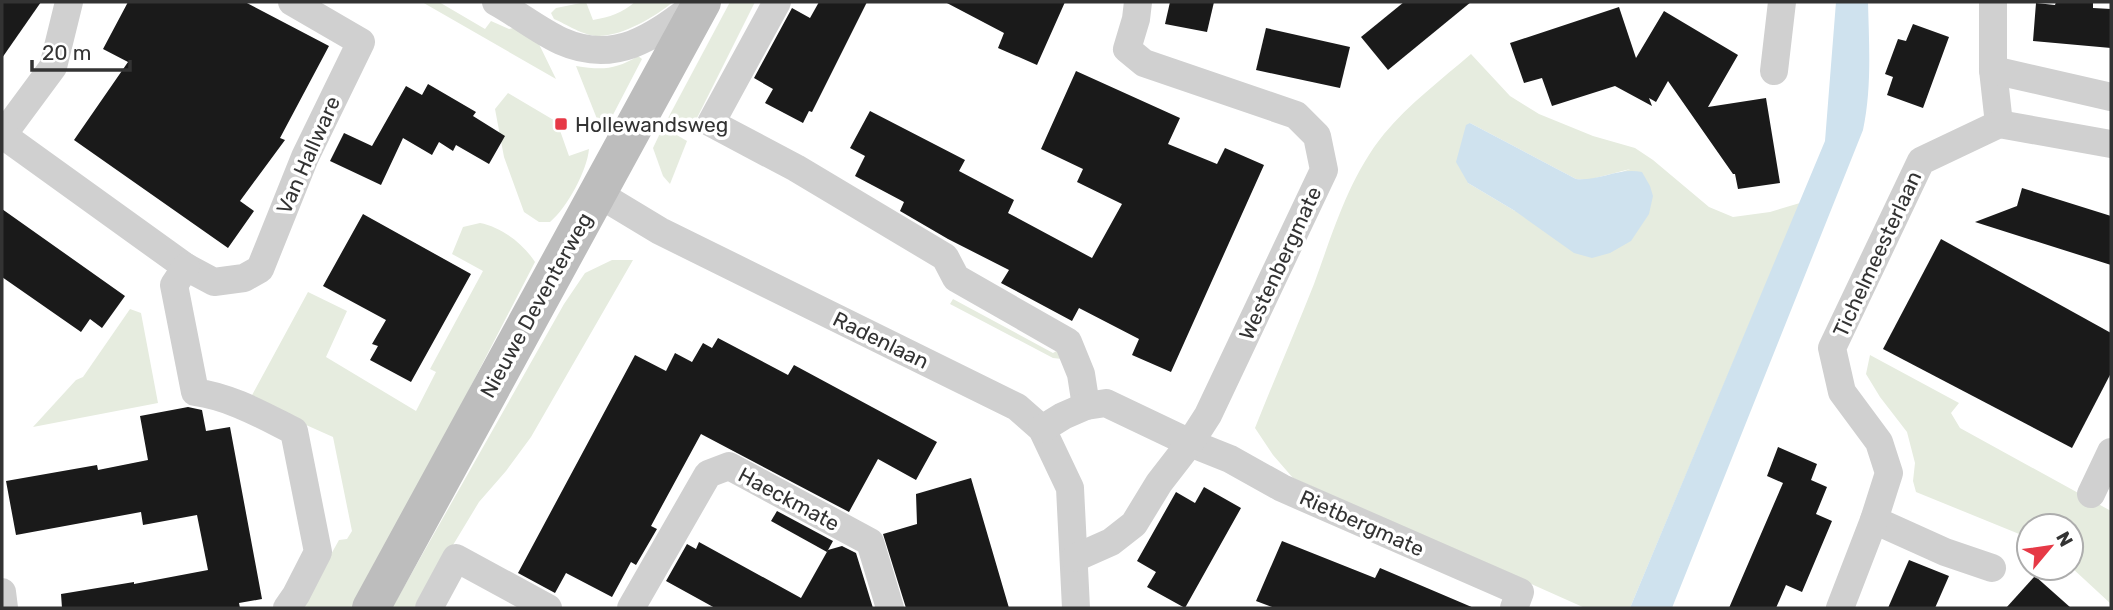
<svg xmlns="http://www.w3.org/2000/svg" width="2113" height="610" viewBox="0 0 2113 610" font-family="Rubik,sans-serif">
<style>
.green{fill:#e6ecdf;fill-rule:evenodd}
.water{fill:#cfe2ee}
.building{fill:#1a1a1a}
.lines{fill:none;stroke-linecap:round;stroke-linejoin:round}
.minor{stroke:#d0d0d0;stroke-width:28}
.secondary{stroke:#bdbdbd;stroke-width:38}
.poi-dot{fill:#e63946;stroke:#fff;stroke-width:2.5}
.labels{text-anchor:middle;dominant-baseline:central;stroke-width:7;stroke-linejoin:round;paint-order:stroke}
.poi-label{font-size:21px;fill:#333;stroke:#fff;text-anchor:start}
.street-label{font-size:21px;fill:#333;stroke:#fff}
</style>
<rect width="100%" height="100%" fill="#fff"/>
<g class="green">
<polygon points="422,2 439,2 485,29 491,21 509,29 521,26 536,38 556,79"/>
<path d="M586,2L593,20C610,17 622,13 635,2H673C655,17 624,35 600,36C585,37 566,24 554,19L551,13L556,8Z"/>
<polygon points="730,2 755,2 690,132 667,120"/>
<path d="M1471,54L1510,96L1539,114L1593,136L1635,148L1653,160L1709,207L1733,217L1770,212L1800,203L1630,608H1585L1293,478L1273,455L1255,428C1274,380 1295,332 1314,284C1333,232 1349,177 1384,134C1409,104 1442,79 1471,54ZM1470,123L1576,179L1588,180L1630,169L1515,211L1468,183Z"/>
<path d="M638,56L642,59L603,134L576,66C602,70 615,70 638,56Z"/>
<path d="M508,93L557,122L569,156L589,149C587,171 567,208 550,222H539L524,212L504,157L495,109Z"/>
<polygon points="663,127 687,141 670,184 663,176 653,148"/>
<path d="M480,223C501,227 523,243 535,262L428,469L353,608H301L339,540L347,539L352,531L333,437L277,412L251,397L308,292L347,311L326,357L416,411L436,372L430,369L483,271L452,254L463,227Z"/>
<polygon points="612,260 633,260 531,437 506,471 479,502 415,608 392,608 564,304 585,273"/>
<polygon points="953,299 1053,353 1060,349 1062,359 1053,358 950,304"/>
<polygon points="130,309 141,313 158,403 33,427 76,380 83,377"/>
<polygon points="1870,355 1959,403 1951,413 1960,428 2111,511 2111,604 2071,567 2071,526 2029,526 2029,538 1916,492 1913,481 1915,463 1907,432 1880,397 1866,374"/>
</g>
<g class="water">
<path d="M1836,2H1868C1869,44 1872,88 1863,130L1672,608H1630L1825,141Z"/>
<path d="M1470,123L1576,179C1599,181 1620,167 1642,172L1650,186L1653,196L1649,214L1631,241L1610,253L1592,258L1574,253L1515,211L1468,183L1456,162L1466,125Z"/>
</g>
<g class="building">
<polygon points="2,2 41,2 2,58"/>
<polygon points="128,2 245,2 329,46 280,138 285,140 240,201 254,211 228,248 74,140 128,62 103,49"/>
<polygon points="819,2 867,2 812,112 809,111 803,123 765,103 773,89 754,78 792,8 810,18"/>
<polygon points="945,2 1065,2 1037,65 998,48 1004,33"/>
<polygon points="1170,2 1214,2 1207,32 1165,24"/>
<polygon points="1404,2 1471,2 1388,70 1361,37"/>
<polygon points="2056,2 2093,2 2093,8 2111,9 2111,48 2033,41 2036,3 2055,5"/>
<polygon points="1619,7 1636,58 1664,11 1738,55 1708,107 1766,98 1780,183 1738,189 1735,174 1733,174 1668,81 1656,102 1649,98 1652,106 1615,86 1552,106 1542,78 1524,83 1510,43"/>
<polygon points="1913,24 1949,37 1923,108 1887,95 1893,77 1885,74 1898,39 1906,41"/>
<polygon points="1266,28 1350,47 1340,88 1256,70"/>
<polygon points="1076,71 1180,118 1168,144 1217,164 1225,148 1264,165 1171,372 1132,355 1139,339 1079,308 1072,321 1001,283 1009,270 948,239 900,211 904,202 855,176 865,156 850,148 870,111 965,160 959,171 1014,200 1008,213 1092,258 1122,204 1077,182 1083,169 1041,149"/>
<polygon points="428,84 476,112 473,116 505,136 489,164 456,145 453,151 439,142 432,155 403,138 381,185 330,161 344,133 372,146 406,86 422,95"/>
<polygon points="2022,188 2111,216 2111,265 1975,222 2017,206"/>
<polygon points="2,209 125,296 102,328 90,319 81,332 2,277"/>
<polygon points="363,214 471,274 411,382 370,360 378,346 372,344 386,320 323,286"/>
<polygon points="1941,239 2111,333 2111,373 2072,448 1883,349"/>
<polygon points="718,338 788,375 794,365 937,442 916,480 878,459 849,512 701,434 651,526 657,529 636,565 631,562 612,597 566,573 555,593 518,573 635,355 666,371 675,353 692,362 703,343 712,348"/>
<polygon points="188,407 202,410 206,431 230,427 262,599 239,603 240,608 62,608 61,594 134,582 134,584 208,570 197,515 143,525 141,512 16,535 6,481 97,465 98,470 148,460 140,416"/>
<polygon points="1778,447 1817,464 1811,480 1827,487 1816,514 1832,521 1802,592 1786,585 1776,608 1729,608 1783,483 1767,476"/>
<polygon points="971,478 1009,608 906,608 883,534 917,524 916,494"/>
<polygon points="1204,487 1241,508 1185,608 1147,587 1156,572 1137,561 1176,492 1195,503"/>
<polygon points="777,511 833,541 827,552 771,521"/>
<polygon points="1282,541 1375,578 1380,568 1474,608 1275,608 1256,601"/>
<polygon points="699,542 801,598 828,550 842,546 856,553 873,608 715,608 666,581 687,544 696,549"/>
<polygon points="1909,560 1949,576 1935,608 1888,608"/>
<polygon points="2035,576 2071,608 2006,608"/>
</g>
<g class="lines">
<g class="minor">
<path d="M496,2C518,14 539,31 561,41C617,66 655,35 698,3"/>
<polyline points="777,2 711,123 796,168 945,257 956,278 1068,342 1081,374 1086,406"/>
<polyline points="1993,2 1993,70 1999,124"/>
<polyline points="1993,70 2111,97"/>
<polyline points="1774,71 1782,2"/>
<polyline points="2,136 53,67 69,2"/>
<polyline points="4,136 186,267 214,282 244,278 260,269 305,157 361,42 292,2"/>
<polyline points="597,193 660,231 1017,407 1042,429 1070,488 1076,608"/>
<path d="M186,267L174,285L195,392C231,397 262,415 294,431L318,552L296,595L287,608"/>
<polyline points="1042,429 1063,416 1086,406 1106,403 1190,443 1230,459 1282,488 1520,592 1514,608"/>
<polyline points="2091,494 2111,452"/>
<polyline points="1874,520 1945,552 1992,568"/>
<polyline points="1075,558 1111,542 1134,524 1159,483 1190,443 1208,415 1324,170 1317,136 1296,115 1144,63 1127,49 1136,19 1138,2"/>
<polyline points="2,592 4,608"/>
<polyline points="429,608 456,558 548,608"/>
<polyline points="631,608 708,474 729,466 870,542 890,608"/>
<polyline points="1840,608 1874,520 1889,473 1879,442 1842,392 1832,348 1921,161 1999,124 2111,144"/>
</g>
<polyline class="secondary" points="371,608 702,2"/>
</g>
<rect class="poi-dot" x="554" y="117" width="14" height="14" rx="3.5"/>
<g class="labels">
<g class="poi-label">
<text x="575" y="124">Hollewandsweg</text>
</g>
<g class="street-label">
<text transform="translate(308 155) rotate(-66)">Van Hallware</text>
<text transform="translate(1877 254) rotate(-65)">Tichelmeesterlaan</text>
<text transform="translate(1280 263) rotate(-65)">Westenbergmate</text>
<text transform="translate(536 305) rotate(-61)">Nieuwe Deventerweg</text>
<text transform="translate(881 340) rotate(26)">Radenlaan</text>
<text transform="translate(789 499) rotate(28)">Haeckmate</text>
<text transform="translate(1362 523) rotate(24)">Rietbergmate</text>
</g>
</g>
<rect width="2113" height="610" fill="none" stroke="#333333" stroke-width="7"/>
<g transform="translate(2050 547) rotate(61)"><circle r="33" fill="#ffffff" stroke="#adadad" stroke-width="2"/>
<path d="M0-5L12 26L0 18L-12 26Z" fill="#e63946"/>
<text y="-10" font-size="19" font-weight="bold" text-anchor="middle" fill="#333333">N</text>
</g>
<path d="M32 60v10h98v-10" fill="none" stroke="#333333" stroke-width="3.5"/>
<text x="42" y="60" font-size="21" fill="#333333" stroke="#ffffff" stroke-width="5" paint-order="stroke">20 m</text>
</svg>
